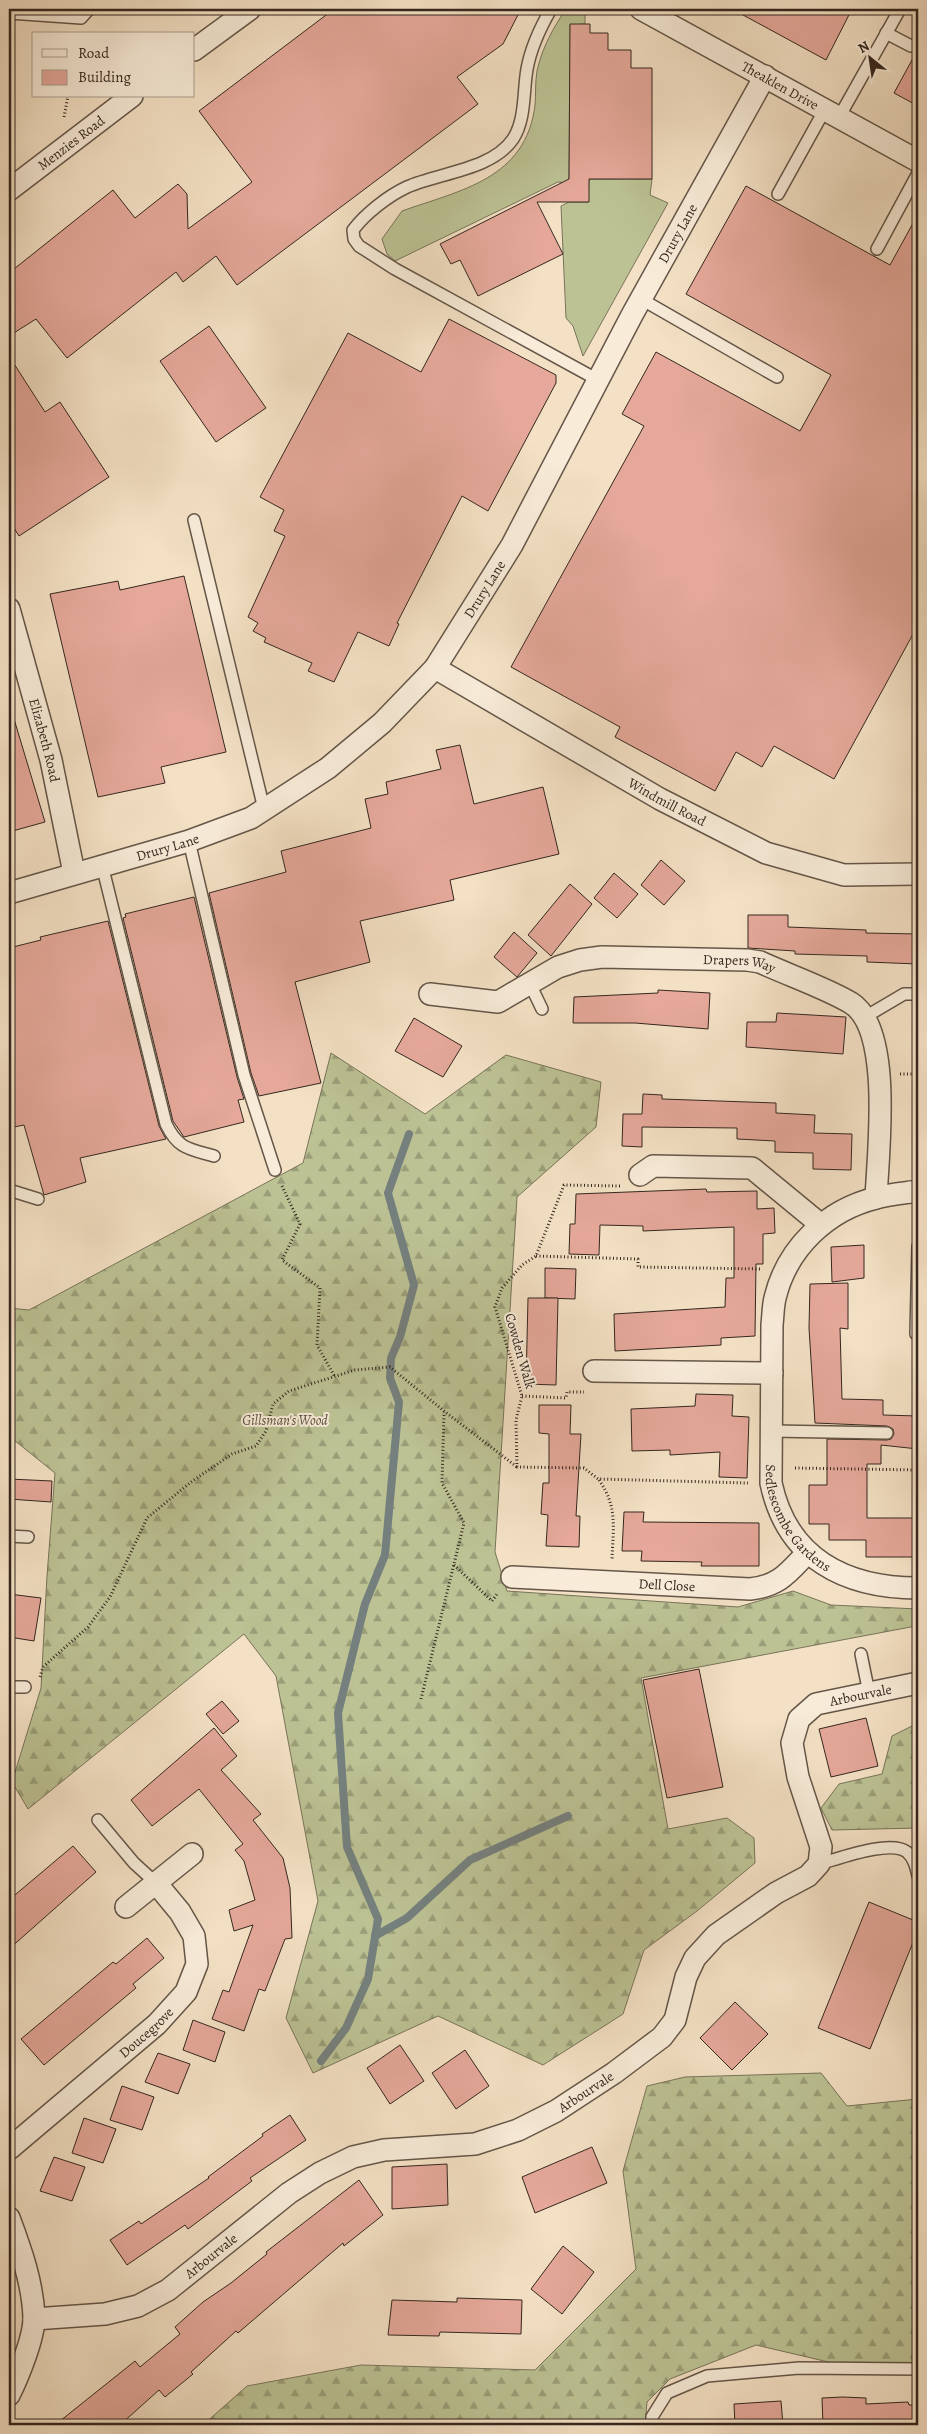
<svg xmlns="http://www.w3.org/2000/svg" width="927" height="2434" viewBox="0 0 927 2434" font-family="Alegreya,serif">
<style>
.grass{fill:#bcc294;stroke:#78745a}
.forest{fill:url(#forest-firs);stroke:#78745a}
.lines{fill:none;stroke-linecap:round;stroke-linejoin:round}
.stream{stroke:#75807e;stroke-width:8}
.building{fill:#e5a89a;stroke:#34271f}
.lane-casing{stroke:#645648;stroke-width:14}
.street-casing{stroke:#645648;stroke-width:24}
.path{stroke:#34271f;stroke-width:3;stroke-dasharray:1 2.5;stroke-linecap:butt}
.lane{stroke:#f8ecd9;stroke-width:11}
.street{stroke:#f8ecd9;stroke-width:21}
.labels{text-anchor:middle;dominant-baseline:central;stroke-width:4;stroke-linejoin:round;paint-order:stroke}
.street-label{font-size:14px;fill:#34271f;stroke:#f8ecd9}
.park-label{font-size:14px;font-style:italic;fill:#564e3c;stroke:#f8ecd9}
</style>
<defs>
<pattern id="forest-firs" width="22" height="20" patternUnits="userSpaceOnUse" patternTransform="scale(1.25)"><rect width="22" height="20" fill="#bcc294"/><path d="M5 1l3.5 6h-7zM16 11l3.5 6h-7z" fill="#9a9e78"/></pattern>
</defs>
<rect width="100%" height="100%" fill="#f4e1c5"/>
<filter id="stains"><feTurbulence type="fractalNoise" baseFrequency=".004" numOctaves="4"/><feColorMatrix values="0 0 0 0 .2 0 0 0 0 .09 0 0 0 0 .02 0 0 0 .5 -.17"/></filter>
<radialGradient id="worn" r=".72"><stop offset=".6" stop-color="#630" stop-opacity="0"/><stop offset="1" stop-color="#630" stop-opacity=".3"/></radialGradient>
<g class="grass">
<path d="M566,9H585V24L570,25L569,183L558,182L395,261L387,254L382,239L402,211C461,190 526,179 535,105C536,94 535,82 537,71C542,48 553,28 566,9Z"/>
<polygon points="589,179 652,179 650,195 668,203 583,356 573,326 566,318 561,206 569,202 588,202"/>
</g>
<g class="forest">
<polygon points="331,1053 425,1114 506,1055 601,1082 596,1127 517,1197 495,1552 507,1591 738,1607 793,1591 831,1605 918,1609 918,1633 916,1626 641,1678 668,1829 727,1818 754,1838 755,1863 697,1911 644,1950 623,2014 543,2065 438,2016 313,2073 286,2018 318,1901 276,1676 244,1634 28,1809 12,1782 41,1688 47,1576 55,1473 9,1436 9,1308 29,1310 303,1163"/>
<polygon points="918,1723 918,1828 832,1830 821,1808 839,1784 882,1774 892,1736"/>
<polygon points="821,2073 847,2106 918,2099 918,2369 854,2368 756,2345 670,2379 647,2402 645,2425 203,2425 247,2386 361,2365 535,2370 636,2269 623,2171 647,2086 685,2077"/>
</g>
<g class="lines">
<g class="stream">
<polyline points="375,1936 407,1918 470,1860 568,1816"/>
<polyline points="321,2061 346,2028 368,1979 378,1919 347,1847 338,1713 365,1604 385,1555 399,1402 390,1378 391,1358 400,1337 414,1285 388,1193 409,1134"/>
</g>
</g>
<g class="building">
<polygon points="334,9 521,9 503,44 457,77 478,104 237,285 216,256 183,282 176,272 67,358 36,319 9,336 9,273 113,190 135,218 178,184 187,194 188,229 252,182 199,111"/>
<polygon points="732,9 852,9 826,60"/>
<polygon points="570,24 590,24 590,33 608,33 608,50 631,50 631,68 652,68 652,179 589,179 589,202 537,202 563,254 478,296 460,260 451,264 440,244 569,179"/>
<polygon points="918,49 918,106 894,93"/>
<polygon points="746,186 890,265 918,214 918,625 834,779 774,746 762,767 736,752 715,791 615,737 620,727 511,667 644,426 622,414 656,352 800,431 831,375 686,294"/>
<polygon points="449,319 556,375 556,383 488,511 462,496 397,623 399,624 389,646 358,632 334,682 308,671 312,663 264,642 266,638 253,631 258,623 248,617 285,536 274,531 284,510 260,497 348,333 421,372"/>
<polygon points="209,326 266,408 216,442 160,361"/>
<polygon points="9,356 45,412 60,402 109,477 19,536 9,520"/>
<polygon points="184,576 226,752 161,767 165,783 98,797 50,594 118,581 120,590"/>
<polygon points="14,719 45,822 9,832 9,720"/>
<polygon points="460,745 474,804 543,787 559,854 450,880 454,900 360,921 370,962 295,982 321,1083 259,1096 251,1073 209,893 286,872 281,851 371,828 365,799 388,794 386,782 441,769 436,750"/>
<polygon points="661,860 685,881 664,905 641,885"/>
<polygon points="614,873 638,894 617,918 594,898"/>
<polygon points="570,884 592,904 551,956 528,935"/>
<polygon points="194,897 237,1077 244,1099 238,1100 244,1122 184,1137 173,1121 123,918 126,917 125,914"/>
<polygon points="748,915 788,915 788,927 866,930 866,933 918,934 918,964 867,962 867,956 795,954 795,951 748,948"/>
<polygon points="108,921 159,1126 166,1139 80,1158 86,1182 44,1195 24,1125 9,1128 9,948 41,940 40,937"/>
<polygon points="514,932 537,953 517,977 494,957"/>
<polygon points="658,990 710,993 708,1029 635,1023 573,1023 574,997 658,993"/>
<polygon points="777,1013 846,1017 843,1054 746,1047 747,1022 776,1022"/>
<polygon points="414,1018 462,1046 443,1077 395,1051"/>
<polygon points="643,1094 662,1095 662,1099 776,1103 776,1113 815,1115 814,1133 852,1134 851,1170 813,1169 813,1153 775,1152 775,1141 737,1139 737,1128 642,1127 642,1147 622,1146 623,1114 642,1114"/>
<polygon points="706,1189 707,1192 757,1191 757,1209 774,1208 775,1233 763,1234 763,1264 756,1264 755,1336 721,1338 721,1345 615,1351 614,1314 725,1307 726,1278 734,1278 734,1227 643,1231 643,1226 600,1225 599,1255 569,1254 570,1224 575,1224 576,1194"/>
<polygon points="864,1245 864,1278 832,1282 831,1247"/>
<polygon points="545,1268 576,1269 575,1299 545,1298"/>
<polygon points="848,1283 848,1329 840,1328 842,1399 883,1400 883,1415 918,1416 918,1449 881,1445 881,1464 867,1464 867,1518 918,1518 918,1557 866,1557 866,1540 829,1540 829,1524 809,1524 809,1485 827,1485 827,1439 887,1440 891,1439 894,1434 893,1429 887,1426 815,1423 809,1328 810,1284"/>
<polygon points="528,1298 558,1298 556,1385 526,1384"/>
<polygon points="696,1394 733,1395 732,1416 749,1417 747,1478 719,1477 720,1452 670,1455 670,1450 632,1451 631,1409 695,1406"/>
<polygon points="539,1405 571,1405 570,1434 581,1434 576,1516 580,1516 579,1547 546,1546 548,1515 541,1514 543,1483 549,1483 549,1434 539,1433"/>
<polygon points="9,1479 52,1481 51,1502 9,1499"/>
<polygon points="624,1512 644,1512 643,1522 759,1523 759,1566 701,1566 702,1562 641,1561 642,1551 622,1551"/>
<polygon points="9,1594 41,1598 34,1641 9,1637"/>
<polygon points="699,1669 723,1787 667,1798 643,1680"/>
<polygon points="222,1701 239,1721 223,1734 206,1714"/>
<polygon points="866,1718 878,1766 831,1777 819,1729"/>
<polygon points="214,1728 237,1756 221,1770 261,1814 253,1820 283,1858 290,1888 292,1938 285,1939 265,1991 259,1989 244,2031 212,2019 223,1990 229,1992 253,1925 234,1931 229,1910 255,1900 244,1861 235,1850 243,1844 199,1789 152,1826 131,1800"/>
<polygon points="73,1846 96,1872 9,1949 9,1900"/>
<polygon points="869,1902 918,1922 918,1930 870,2049 818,2028"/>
<polygon points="147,1938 164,1958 133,1984 136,1988 44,2065 21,2039 113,1962 116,1964"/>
<polygon points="735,2002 768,2034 732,2070 700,2038"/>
<polygon points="193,2020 225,2032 215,2062 183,2050"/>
<polygon points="400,2045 424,2081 390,2104 367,2068"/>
<polygon points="465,2050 489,2086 456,2109 432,2073"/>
<polygon points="158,2053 190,2064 178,2094 145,2082"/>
<polygon points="122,2086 154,2097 142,2130 110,2120"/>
<polygon points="290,2115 306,2140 250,2178 252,2181 188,2229 185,2225 127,2265 110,2240 139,2221 141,2224 209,2178 208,2177 263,2136 262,2134"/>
<polygon points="84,2118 116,2129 103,2163 72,2153"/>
<polygon points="592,2147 607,2183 535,2213 522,2177"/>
<polygon points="54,2157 85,2167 72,2201 40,2191"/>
<polygon points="447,2164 448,2205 392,2209 392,2167"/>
<polygon points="359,2180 383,2215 344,2246 343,2243 238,2333 236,2331 191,2372 193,2374 165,2397 159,2390 120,2425 55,2425 135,2361 140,2367 180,2334 175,2327 203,2302 231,2283 267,2254 266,2252"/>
<polygon points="563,2246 594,2272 562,2314 531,2289"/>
<polygon points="457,2298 522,2300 521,2334 440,2332 439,2336 388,2335 392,2300 457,2302"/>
<polygon points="843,2397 866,2398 866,2404 908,2402 909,2405 918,2405 918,2425 823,2425 822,2398"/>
<polygon points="781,2401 783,2425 735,2425 734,2404"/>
</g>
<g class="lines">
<defs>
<g id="lane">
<path d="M551,9C540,28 531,47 527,69C523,91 526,119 513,139C492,170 438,173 407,187C388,196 366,213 353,230L354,239L359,246L395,269L598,380"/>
<polyline points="9,13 81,18 89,9"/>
<polyline points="886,33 911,46"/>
<polyline points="838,119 900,9"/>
<polyline points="778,194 824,111"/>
<polyline points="877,249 918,173"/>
<polyline points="641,299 777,377"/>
<polyline points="194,520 264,809"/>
<polyline points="189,841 244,1075 275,1170"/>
<path d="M102,865L166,1124C178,1149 189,1149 214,1156"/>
<polyline points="530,984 542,1009"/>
<polyline points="865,1017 904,994 918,994"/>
<polyline points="9,1190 38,1199"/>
<polyline points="916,1334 918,1246"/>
<polyline points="772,1431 887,1433"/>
<polyline points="9,1536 28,1537"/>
<polyline points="861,1654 869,1693"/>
<polyline points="9,1687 25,1687"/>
<polyline points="98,1820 134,1863 156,1883"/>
<path d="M819,1864C838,1859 890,1839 907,1852C914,1858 916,1867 918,1876"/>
<polyline points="652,2425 652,2417 667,2393 707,2376 799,2368 918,2369"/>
</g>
<g id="street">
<path id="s1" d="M641,9L918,161"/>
<polyline points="194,50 250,9"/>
<path id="s2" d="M9,190L132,96"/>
<path id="s3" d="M9,609L51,760L74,873"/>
<path id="s4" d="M435,668L660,799L766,853L844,875L918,874"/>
<path id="s5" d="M9,893L189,841L251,818L328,768L382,723L435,668L512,545L632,315L765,76"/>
<path id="s6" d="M430,994L498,1002L558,967L580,960L602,957L747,960L760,962C788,975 826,988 851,1003C893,1029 878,1153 876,1198"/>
<polyline points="640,1175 653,1166 752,1168 820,1224"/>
<path id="s7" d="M918,1191C905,1193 890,1194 876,1198C827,1210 787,1248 775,1298C773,1306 773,1316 772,1325L771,1483C787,1559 846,1588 918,1588"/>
<polyline points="594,1371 772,1373"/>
<path id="s8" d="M512,1577L750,1589C779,1586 788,1573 807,1553"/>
<polyline points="126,1907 192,1854"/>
<path id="s9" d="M9,2149L157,2024L186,1992L197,1964L194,1936L180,1912L156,1883"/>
<path d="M9,2218C21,2250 33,2284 34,2318C34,2338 18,2377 9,2395"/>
<path id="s10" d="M34,2319L105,2314L138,2306L168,2290L289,2193L320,2173L353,2157L384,2150L475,2144L518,2130L556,2111L614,2073L662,2037L675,2020L686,1977L695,1958L716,1935L776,1893L808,1876L819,1864L821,1847L798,1777L792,1743L799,1719L816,1704L918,1683"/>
</g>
</defs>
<use href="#lane" class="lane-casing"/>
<use href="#street" class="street-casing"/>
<g class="path">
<polyline points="64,117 68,96"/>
<polyline points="900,1074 918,1074"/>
<polyline points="282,1186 300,1224 282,1260 320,1288 317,1345 335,1377"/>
<polyline points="620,1186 564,1185 536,1256 522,1265 502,1288 495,1307 522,1396 516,1420 517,1467 584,1468 598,1479 748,1483"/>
<polyline points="536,1256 638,1259 638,1267 762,1269"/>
<polyline points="522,1396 566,1398 567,1392 584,1392"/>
<polyline points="795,1468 918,1470"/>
<path d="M599,1480C618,1507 613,1528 612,1560"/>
<polyline points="454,1565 492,1601 497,1594"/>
<polyline points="40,1677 43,1667 88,1627 110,1597 147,1518 191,1482 232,1454 256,1446 266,1431 273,1404 289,1391 355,1370 390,1367 444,1411 517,1467"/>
<polyline points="421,1699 464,1523 442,1483 444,1412"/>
</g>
<use href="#lane" class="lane"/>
<use href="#street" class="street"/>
</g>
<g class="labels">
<g class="street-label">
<text stroke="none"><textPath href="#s1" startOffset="159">Theaklen Drive</textPath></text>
<text stroke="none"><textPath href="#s2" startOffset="78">Menzies Road</textPath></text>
<text stroke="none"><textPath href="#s5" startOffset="990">Drury Lane</textPath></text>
<text stroke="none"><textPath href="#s5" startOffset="585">Drury Lane</textPath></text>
<text stroke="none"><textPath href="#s3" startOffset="136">Elizabeth Road</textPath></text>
<text stroke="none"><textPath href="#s4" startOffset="268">Windmill Road</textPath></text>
<text stroke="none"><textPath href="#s5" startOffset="165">Drury Lane</textPath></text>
<text stroke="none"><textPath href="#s6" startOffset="321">Drapers Way</textPath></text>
<text transform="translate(520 1351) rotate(74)">Cowden Walk</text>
<text stroke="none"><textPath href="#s7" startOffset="421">Sedlescombe Gardens</textPath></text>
<text stroke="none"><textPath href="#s8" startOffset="155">Dell Close</textPath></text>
<text stroke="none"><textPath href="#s10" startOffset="1170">Arbourvale</textPath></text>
<text stroke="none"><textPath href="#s9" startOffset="180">Doucegrove</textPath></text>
<text stroke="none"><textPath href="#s10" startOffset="614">Arbourvale</textPath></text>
<text stroke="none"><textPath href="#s10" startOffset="194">Arbourvale</textPath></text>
</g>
<g class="park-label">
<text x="285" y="1420">Gillsman's Wood</text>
</g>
</g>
<rect width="927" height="2434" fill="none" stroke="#f4e1c5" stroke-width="30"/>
<rect x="10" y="10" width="907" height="2414" fill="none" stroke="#34271f" stroke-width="2.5"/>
<rect x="15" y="15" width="897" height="2404" fill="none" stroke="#34271f"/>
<rect x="32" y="32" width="162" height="65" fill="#f8ecd9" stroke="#aa9d8f"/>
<rect x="42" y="49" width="25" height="8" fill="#f8ecd9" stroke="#aa9d8f"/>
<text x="78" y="58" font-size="15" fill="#34271f">Road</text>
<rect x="42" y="70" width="25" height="15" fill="#e5a89a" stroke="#aa9d8f"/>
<text x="78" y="82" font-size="15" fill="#34271f">Building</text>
<g transform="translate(870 58) rotate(330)" stroke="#f8ecd9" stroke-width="4" paint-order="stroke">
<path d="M0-4L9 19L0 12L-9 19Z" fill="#34271f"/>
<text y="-8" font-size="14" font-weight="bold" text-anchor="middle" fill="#34271f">N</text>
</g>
<rect width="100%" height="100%" filter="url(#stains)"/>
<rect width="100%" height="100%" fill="url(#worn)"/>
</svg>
